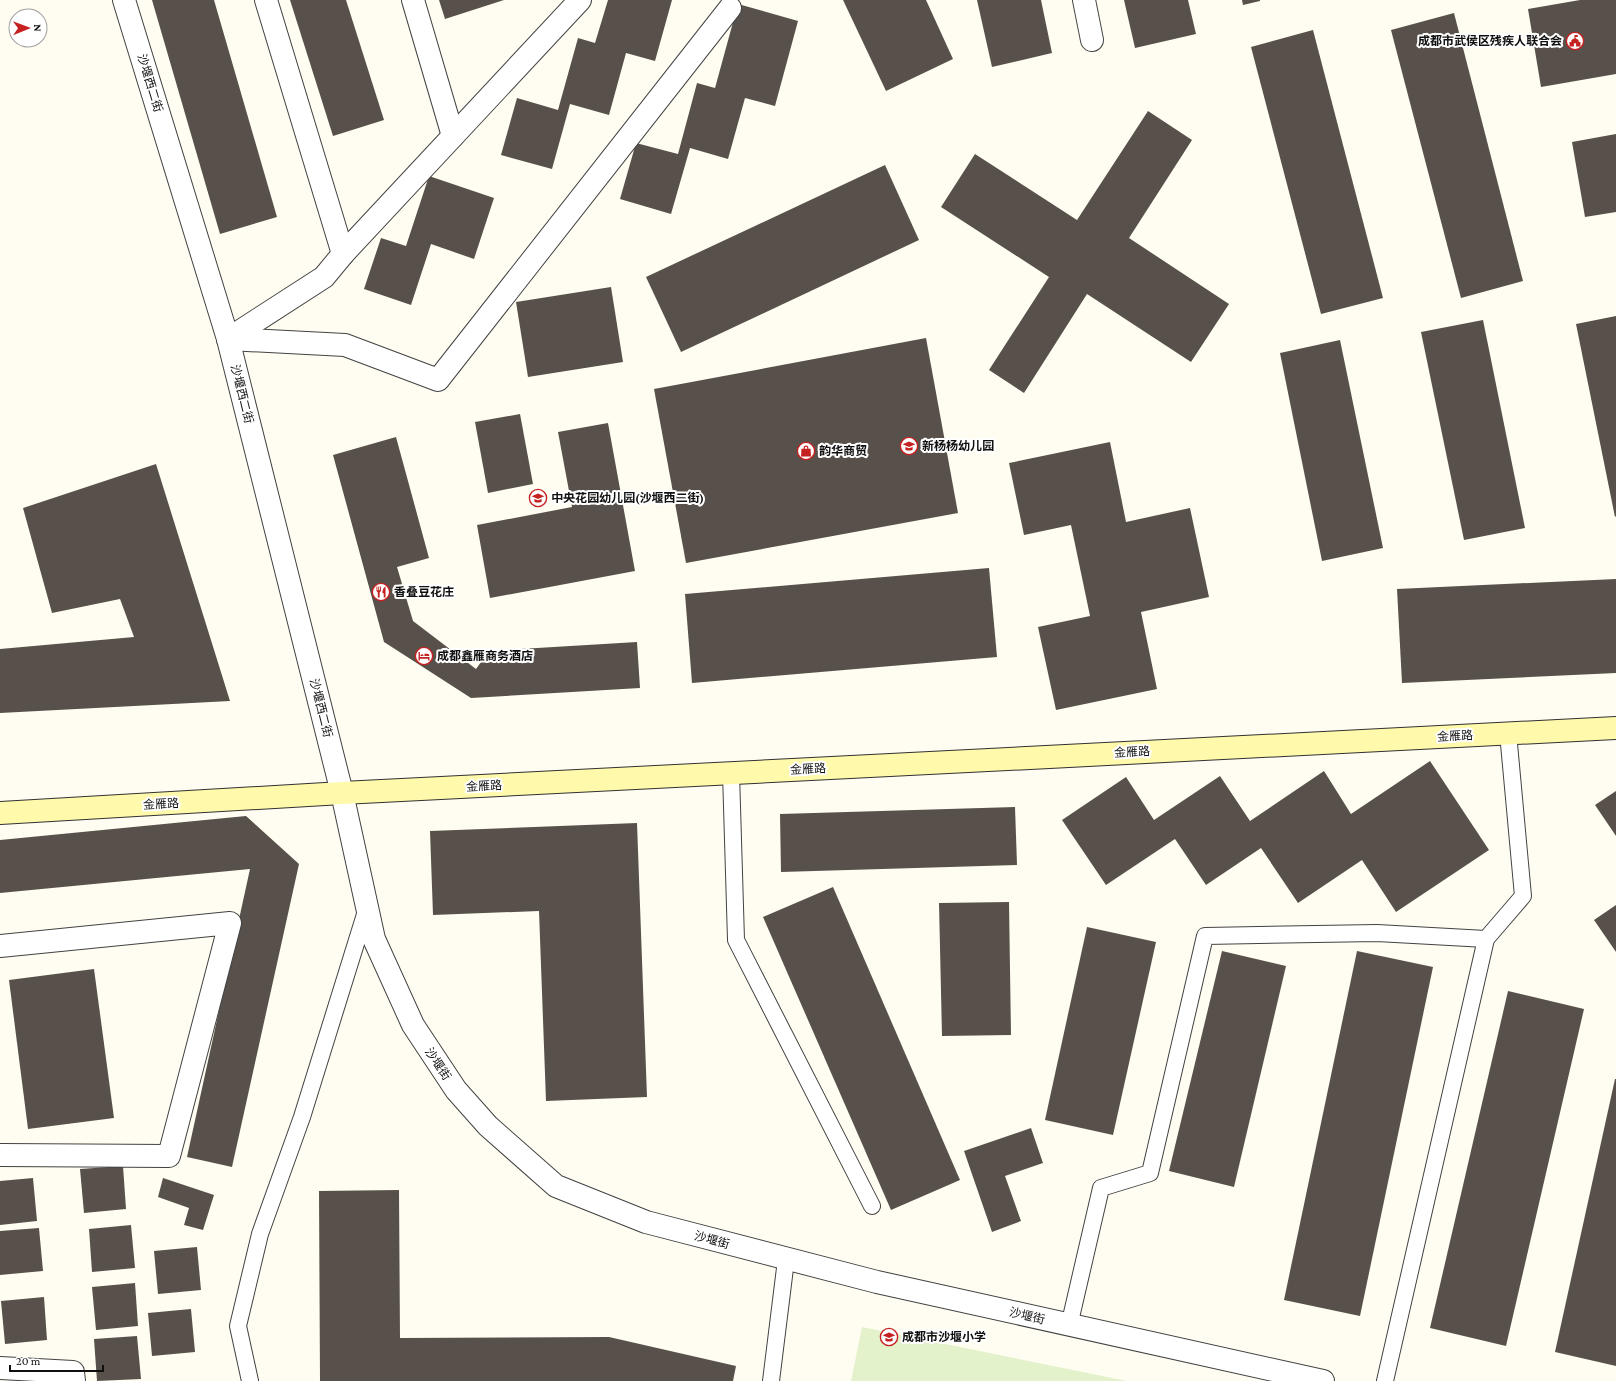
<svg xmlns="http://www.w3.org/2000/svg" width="1616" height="1381" viewBox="0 0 1616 1381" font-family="'Crimson Pro','Noto Sans SC',serif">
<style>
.pitch{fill:#e3f2cb}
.building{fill:#58514b}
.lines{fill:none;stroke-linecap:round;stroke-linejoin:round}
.lane-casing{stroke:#424242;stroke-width:18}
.street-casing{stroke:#424242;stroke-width:24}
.secondary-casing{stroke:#313131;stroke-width:24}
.lane{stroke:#fff;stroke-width:16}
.street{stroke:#fff;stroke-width:22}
.secondary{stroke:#fff9ac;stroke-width:22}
.labels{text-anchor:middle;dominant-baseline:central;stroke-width:4;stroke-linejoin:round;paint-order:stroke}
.poi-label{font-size:12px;font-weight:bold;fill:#0f0f0f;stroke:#fff;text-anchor:start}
.street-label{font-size:12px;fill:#0f0f0f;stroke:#fff}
</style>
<rect width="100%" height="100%" fill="#fffdf1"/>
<polygon class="pitch" points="862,1327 1127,1381 851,1381"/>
<g class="building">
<polygon points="152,0 214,0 277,217 220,234"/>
<polygon points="290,0 346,0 384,120 333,136"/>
<polygon points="439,0 504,0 445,19"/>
<polygon points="608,0 672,0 655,61 626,53 609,115 570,104 552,169 501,155 517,98 558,110 578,38 595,43"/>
<polygon points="843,0 926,0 953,59 886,91"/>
<polygon points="977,0 1041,0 1052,53 992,67"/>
<polygon points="1124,0 1188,0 1196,34 1135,48"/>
<polygon points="1242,0 1260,0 1260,1 1243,5"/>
<polygon points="1580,0 1616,0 1616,74 1541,87 1528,9"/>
<polygon points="738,4 798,21 775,106 745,98 728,159 690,148 671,214 620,199 636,143 678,154 697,83 715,88"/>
<polygon points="1454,13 1523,281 1461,298 1391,30"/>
<polygon points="1313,30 1383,298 1321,314 1251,47"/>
<polygon points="1148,111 1192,140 1129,238 1229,304 1191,362 1087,294 1024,393 989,370 1049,277 941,207 975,154 1077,220"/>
<polygon points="1616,134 1616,212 1585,217 1572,142"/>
<polygon points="885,165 919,240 681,352 646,277"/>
<polygon points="429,176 494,198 474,259 431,244 411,305 364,289 381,238 406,246"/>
<polygon points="611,287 623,362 528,377 516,302"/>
<polygon points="1616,316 1616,516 1615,517 1576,324"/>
<polygon points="1483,320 1525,528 1464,540 1421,332"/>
<polygon points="926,338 958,513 686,563 654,389"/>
<polygon points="1340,340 1383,548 1322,561 1280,353"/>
<polygon points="520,414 533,484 488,493 475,422"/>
<polygon points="608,423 635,571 490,598 477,525 572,507 558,432"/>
<polygon points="396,437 429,558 397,567 413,621 476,669 489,651 637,642 640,688 471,698 384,642 333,455"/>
<polygon points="1110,442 1126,522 1190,508 1209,597 1141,612 1157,689 1056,710 1038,627 1090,616 1071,525 1024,535 1009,463"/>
<polygon points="156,464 230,701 0,713 0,649 134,637 120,599 52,613 23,508"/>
<polygon points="989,568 997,657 692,683 685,594"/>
<polygon points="1616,579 1616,673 1402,683 1397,589"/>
<polygon points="1430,761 1489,850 1396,912 1362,860 1298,903 1261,848 1206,885 1175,839 1106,885 1062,820 1126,777 1154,820 1220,776 1250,821 1324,771 1351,814"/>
<polygon points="1616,791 1616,836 1595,805"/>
<polygon points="1015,807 1017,865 781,872 780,814"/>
<polygon points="246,816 299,864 232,1167 187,1157 250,869 0,893 0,840"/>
<polygon points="637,823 647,1097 546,1101 539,911 433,915 430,831"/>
<polygon points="833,887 960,1180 891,1210 763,917"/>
<polygon points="1009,902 1011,1035 942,1036 939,903"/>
<polygon points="1616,905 1616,952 1594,920"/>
<polygon points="1087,927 1156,942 1113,1135 1045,1120"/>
<polygon points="1222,951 1286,966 1234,1187 1169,1171"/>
<polygon points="1357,951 1433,967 1360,1316 1284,1300"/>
<polygon points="94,969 114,1118 28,1129 9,980"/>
<polygon points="1508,991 1584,1009 1506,1346 1430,1328"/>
<polygon points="1615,1079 1616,1079 1616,1366 1555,1352"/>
<polygon points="1031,1128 1043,1163 1005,1176 1021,1221 992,1232 964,1151"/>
<polygon points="123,1166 126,1209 84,1213 80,1169"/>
<polygon points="33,1178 37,1221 0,1225 0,1181"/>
<polygon points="163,1178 214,1195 203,1230 184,1225 189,1208 158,1197"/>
<polygon points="399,1190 400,1338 609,1337 736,1366 733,1381 320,1381 319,1191"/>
<polygon points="131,1225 135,1268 92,1272 89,1229"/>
<polygon points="39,1228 43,1271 0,1275 0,1231"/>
<polygon points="197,1247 201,1290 158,1294 154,1251"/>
<polygon points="135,1283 138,1326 96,1330 92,1287"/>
<polygon points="44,1297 47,1340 5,1344 1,1301"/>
<polygon points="191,1309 195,1352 152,1356 148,1313"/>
<polygon points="137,1336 141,1379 97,1381 94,1339"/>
</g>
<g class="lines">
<defs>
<g id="lane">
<polyline points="731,773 736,940 872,1206"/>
<polyline points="1069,1326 1101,1188 1150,1173 1205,936 1377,933 1486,939"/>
<polyline points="250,1381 238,1326 260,1234 302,1117 367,908"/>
<polyline points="771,1381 786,1260"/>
<polyline points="1385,1381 1486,939 1523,896 1508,733"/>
</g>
<g id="street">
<polyline points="124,0 228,339 342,793 374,939 413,1025 456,1090 488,1126 556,1186 646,1222 877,1282 1323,1381"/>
<polyline points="266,0 343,254"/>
<polyline points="413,0 453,136"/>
<polyline points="1084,0 1092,40"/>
<polyline points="228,339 345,345 438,380 730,8"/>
<polyline points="228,339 324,277 343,254 580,0"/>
<polyline points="0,946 230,923 169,1156 0,1155"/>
<polyline points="0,1368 73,1372 74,1381"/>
</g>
<polyline id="secondary" points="0,813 342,793 1616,728"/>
</defs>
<use href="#lane" class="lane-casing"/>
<use href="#street" class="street-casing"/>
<use href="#secondary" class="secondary-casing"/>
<use href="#lane" class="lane"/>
<use href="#street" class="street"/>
<use href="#secondary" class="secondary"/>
</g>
<defs>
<symbol id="civic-ring" viewBox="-11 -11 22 22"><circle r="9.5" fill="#fff" stroke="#c62121" stroke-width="1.5"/><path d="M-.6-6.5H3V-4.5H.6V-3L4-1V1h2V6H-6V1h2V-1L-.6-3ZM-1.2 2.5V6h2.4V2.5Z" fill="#c62121"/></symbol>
<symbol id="school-ring" viewBox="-11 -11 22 22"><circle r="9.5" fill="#fff" stroke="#c62121" stroke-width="1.5"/><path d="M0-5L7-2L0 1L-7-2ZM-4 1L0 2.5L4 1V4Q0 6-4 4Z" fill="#c62121"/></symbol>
<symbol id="shop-ring" viewBox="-11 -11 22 22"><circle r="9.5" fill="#fff" stroke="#c62121" stroke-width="1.5"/><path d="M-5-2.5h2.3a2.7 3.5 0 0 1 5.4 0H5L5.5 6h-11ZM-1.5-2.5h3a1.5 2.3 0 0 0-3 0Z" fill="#c62121"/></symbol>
<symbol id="restaurant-ring" viewBox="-11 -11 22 22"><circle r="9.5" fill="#fff" stroke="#c62121" stroke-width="1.5"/><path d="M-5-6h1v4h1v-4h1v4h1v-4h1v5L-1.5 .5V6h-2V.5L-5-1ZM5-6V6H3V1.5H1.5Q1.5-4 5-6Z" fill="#c62121"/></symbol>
<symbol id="hotel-ring" viewBox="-11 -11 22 22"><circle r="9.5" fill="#fff" stroke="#c62121" stroke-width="1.5"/><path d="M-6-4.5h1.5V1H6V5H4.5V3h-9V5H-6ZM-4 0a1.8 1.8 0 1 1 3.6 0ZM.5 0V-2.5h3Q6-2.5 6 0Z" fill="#c62121"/></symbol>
</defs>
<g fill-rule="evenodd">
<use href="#civic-ring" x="1565" y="31" width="20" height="20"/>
<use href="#school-ring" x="899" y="436" width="20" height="20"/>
<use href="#shop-ring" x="796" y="441" width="20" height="20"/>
<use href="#school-ring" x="528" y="488" width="20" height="20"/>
<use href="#restaurant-ring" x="371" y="582" width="20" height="20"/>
<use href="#hotel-ring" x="414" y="646" width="20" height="20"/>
<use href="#school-ring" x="879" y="1327" width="20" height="20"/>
</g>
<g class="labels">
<g class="poi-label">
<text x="1562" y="41" text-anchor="end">成都市武侯区残疾人联合会</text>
<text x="922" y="446">新杨杨幼儿园</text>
<text x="819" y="451">韵华商贸</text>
<text x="551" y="498">中央花园幼儿园(沙堰西二街)</text>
<text x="394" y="592">香叠豆花庄</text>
<text x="437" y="656">成都鑫雁商务酒店</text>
<text x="902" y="1337">成都市沙堰小学</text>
</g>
<g class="street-label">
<text transform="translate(150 83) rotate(73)">沙堰西二街</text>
<text transform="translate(242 394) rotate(76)">沙堰西二街</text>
<text transform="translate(321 708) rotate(76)">沙堰西二街</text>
<text transform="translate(1455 736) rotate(-3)">金雁路</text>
<text transform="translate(1132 752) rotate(-3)">金雁路</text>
<text transform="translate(808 769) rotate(-3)">金雁路</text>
<text transform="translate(484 786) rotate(-3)">金雁路</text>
<text transform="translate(161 804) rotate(-3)">金雁路</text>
<text transform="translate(438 1064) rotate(56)">沙堰街</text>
<text transform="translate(712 1240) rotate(15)">沙堰街</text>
<text transform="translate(1027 1316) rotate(13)">沙堰街</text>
</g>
</g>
<g transform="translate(28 28) rotate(89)"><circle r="19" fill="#ffffff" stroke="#9f9f9f"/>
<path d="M0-3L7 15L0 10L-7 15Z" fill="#c62121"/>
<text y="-6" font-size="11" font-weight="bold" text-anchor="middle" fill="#0f0f0f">N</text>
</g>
<path d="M10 1365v6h93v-6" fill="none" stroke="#0f0f0f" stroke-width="2"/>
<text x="16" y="1365" font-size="12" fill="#0f0f0f" stroke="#ffffff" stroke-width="3" paint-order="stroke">20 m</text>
</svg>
